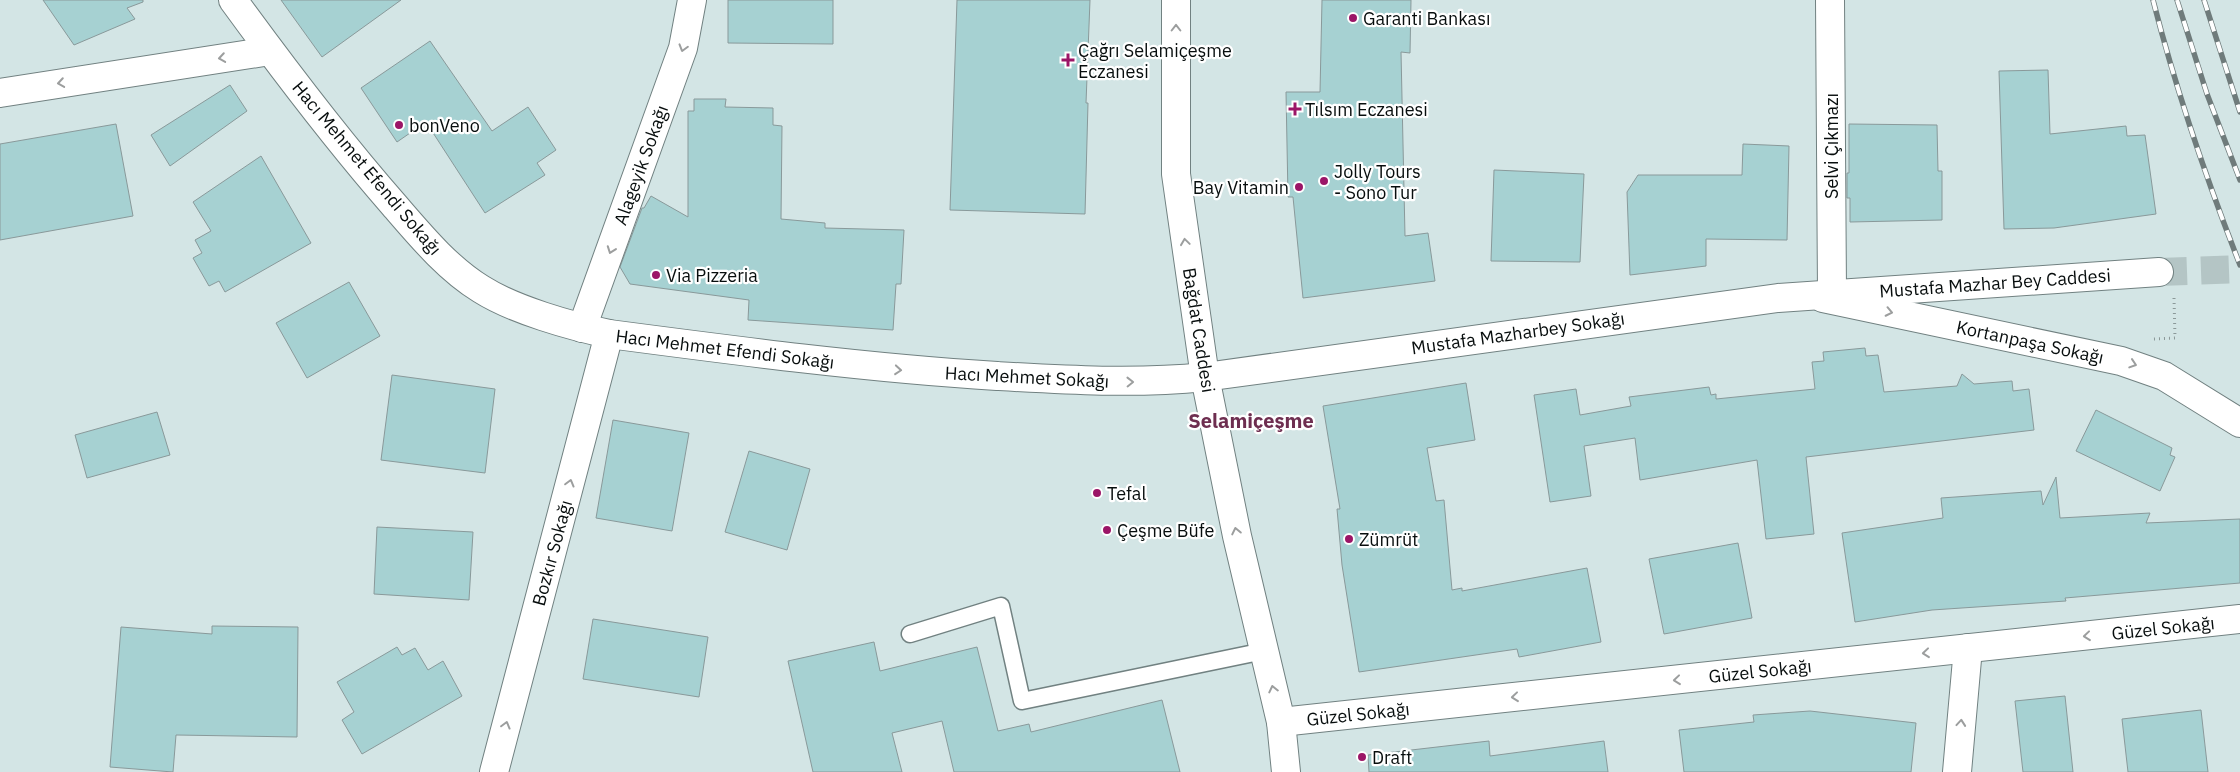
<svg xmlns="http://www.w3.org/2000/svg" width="2240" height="772" viewBox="0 0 2240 772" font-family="'IBM Plex Sans',sans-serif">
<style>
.building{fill:#a6d1d2;stroke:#89999a}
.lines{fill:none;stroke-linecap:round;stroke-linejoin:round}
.secondary-tunnel{stroke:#b4c5c5;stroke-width:28;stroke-dasharray:28 14;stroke-linecap:butt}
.lane-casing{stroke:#718181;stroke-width:19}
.street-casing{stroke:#718181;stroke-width:30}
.secondary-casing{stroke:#718181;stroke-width:30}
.primary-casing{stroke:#718181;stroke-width:30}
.path{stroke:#8b9898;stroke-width:3;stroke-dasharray:1 4;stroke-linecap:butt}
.lane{stroke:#fff;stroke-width:16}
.street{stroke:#fff;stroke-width:28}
.secondary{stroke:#fff;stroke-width:28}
.primary{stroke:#fff;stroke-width:28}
.rail-casing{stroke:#6f7b7b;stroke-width:5.5}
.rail{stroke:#fff;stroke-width:4;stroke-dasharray:11;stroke-linecap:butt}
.oneway{stroke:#9c9e9e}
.poi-dot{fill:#9b1567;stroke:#fff;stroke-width:2}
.labels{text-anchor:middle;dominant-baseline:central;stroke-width:4.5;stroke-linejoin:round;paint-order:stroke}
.poi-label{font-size:18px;fill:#070d0d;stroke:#fff;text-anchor:start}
.street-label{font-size:18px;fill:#070d0d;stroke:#fff}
.quarter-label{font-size:20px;font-weight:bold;fill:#6e2e50;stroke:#fff}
</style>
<rect width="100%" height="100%" fill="#d3e5e5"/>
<g class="building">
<polygon points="43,0 143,0 143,2 127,8 135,19 74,45"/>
<polygon points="281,0 401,0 322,57"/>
<polygon points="728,0 833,0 833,44 728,43"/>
<polygon points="957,0 1090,0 1086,103 1088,103 1085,214 950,210"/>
<polygon points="1322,0 1411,0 1410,53 1401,52 1405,236 1428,233 1435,281 1303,298 1293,197 1288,197 1286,92 1320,92"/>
<polygon points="430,41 492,131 528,107 556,150 537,163 545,175 485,213 426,122 397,142 361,88"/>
<polygon points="2048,70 2050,134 2126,126 2127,136 2145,135 2156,214 2054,228 2004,229 1999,71"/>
<polygon points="230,85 247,111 170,166 151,135"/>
<polygon points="694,99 726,99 725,107 773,108 773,125 782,126 781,219 825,223 825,228 904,230 901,284 896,284 893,330 748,320 749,300 630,284 620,267 642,208 644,208 651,196 688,217 688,111 694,111"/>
<polygon points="116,124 133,216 0,240 0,144"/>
<polygon points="1849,124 1937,125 1938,171 1942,171 1942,220 1850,222 1850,198 1847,198 1847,173 1849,173"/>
<polygon points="1743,144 1789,146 1787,240 1706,239 1706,266 1630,275 1627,192 1638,175 1742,175"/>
<polygon points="261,156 311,243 225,292 219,281 209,286 193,258 202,253 195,240 211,231 193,202"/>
<polygon points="1494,170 1584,174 1580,262 1491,261"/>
<polygon points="349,282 380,336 307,378 276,323"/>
<polygon points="1865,348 1866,356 1878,355 1884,392 1957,386 1962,374 1974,384 2012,381 2013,391 2029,389 2034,430 1806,457 1814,534 1766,539 1757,460 1640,480 1635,438 1584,446 1591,496 1550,502 1534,395 1576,389 1580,415 1631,406 1629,397 1709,387 1711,395 1716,394 1716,399 1815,389 1812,362 1824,361 1823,352"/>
<polygon points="392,375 495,389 485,473 381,460"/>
<polygon points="1466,383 1475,440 1427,448 1436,501 1444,500 1452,590 1462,588 1462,591 1587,568 1601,642 1519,657 1517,649 1359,672 1342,565 1337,509 1340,509 1323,406"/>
<polygon points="2096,410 2172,448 2170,455 2175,457 2160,491 2076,451"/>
<polygon points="157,412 170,455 87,478 75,435"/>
<polygon points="613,420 689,433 672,531 596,518"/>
<polygon points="749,451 810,469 787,550 725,532"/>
<polygon points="2056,477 2060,518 2150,513 2146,523 2240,519 2240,583 2065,598 2066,601 1932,610 1855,622 1842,533 1943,518 1941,498 2041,491 2043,505"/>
<polygon points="377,527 473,532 469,600 374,594"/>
<polygon points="1738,543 1752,618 1664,634 1649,559"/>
<polygon points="593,619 708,637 699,697 583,679"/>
<polygon points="212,626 298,627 297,737 176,735 173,772 110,767 121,627 212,634"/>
<polygon points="874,642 880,671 977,647 998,731 1029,724 1031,732 1162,700 1180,772 954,772 942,721 892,733 902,772 813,772 788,661"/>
<polygon points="397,647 402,655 415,648 428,670 443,661 462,696 362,754 342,720 354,712 337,682"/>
<polygon points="2065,696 2073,772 2023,772 2015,701"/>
<polygon points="2201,710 2208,772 2128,772 2122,719"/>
<polygon points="1810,711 1916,723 1911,772 1684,772 1679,730 1754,722 1753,715"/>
<polygon points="1489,741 1490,756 1604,741 1608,772 1369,772 1368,755"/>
</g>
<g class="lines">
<polyline class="secondary-tunnel" points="2159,272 2240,269"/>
<defs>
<polyline id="lane" points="910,634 1001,606 1022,701 1264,651"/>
<g id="street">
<path d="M233,0C284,70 337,140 394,205C420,235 447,268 481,289C514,310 571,326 609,334C738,351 867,368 997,376C1067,380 1135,384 1205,377"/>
<polyline points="1830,0 1832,293"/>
<polyline points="0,93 270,51"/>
<polyline points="1823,298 2121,361 2164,376 2240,423"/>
<polyline points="582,328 683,48 692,0"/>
<polyline points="1281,722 2240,619"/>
<polyline points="494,772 609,334"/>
<polyline points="1957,772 1968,648"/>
</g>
<polyline id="secondary" points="1205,377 1778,298 2159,272"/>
<polyline id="primary" points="1176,0 1176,174 1205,377 1237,536 1281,722 1286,772"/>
</defs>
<use href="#lane" class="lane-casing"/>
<use href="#street" class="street-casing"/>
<use href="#secondary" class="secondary-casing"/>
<use href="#primary" class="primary-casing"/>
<polyline class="path" points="2154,339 2175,338 2174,298"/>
<use href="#lane" class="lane"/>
<use href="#street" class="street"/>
<use href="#secondary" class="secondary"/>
<use href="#primary" class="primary"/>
<defs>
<g id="rail">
<path d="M2153,0C2176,90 2206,178 2240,265"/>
<polyline points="2177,0 2207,94 2240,180"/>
<polyline points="2204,0 2240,112"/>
</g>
</defs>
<use href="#rail" class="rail-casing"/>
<use href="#rail" class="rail"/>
</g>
<defs><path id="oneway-chevron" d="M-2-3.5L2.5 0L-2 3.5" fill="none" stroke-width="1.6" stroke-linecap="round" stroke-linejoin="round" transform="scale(1.25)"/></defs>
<g class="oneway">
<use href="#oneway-chevron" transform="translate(1176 28) rotate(-90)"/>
<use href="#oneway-chevron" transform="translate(683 48) rotate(106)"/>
<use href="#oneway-chevron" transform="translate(222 58) rotate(171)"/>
<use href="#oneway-chevron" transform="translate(61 83) rotate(171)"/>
<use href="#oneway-chevron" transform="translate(1185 242) rotate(-98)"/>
<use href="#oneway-chevron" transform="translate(611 250) rotate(110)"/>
<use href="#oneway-chevron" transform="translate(1889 312) rotate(12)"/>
<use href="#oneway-chevron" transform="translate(2133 364) rotate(18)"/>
<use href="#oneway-chevron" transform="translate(898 370) rotate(5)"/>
<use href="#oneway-chevron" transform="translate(1130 382) rotate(-1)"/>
<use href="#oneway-chevron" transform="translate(570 483) rotate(-75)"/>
<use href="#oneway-chevron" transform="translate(1236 531) rotate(-102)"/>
<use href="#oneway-chevron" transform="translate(2087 636) rotate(174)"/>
<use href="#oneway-chevron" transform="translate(1926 653) rotate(174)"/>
<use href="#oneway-chevron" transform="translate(1677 680) rotate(174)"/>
<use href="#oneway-chevron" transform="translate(1273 689) rotate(-103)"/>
<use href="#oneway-chevron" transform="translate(1515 697) rotate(174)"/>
<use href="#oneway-chevron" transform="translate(1961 723) rotate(-85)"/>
<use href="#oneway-chevron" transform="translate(506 725) rotate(-75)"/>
</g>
<g class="poi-dot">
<circle cx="1353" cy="18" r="5"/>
<path d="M1065.5 52.5h5v5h5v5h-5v5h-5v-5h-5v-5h5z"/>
<path d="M1292.5 101.5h5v5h5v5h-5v5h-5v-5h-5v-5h5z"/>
<circle cx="399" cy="125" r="5"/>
<circle cx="1324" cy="181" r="5"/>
<circle cx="1299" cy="187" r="5"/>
<circle cx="656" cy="275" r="5"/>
<circle cx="1097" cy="493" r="5"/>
<circle cx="1107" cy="530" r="5"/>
<circle cx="1349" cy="539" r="5"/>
<circle cx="1362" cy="757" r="5"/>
</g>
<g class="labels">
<g class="poi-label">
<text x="1363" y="18">Garanti Bankası</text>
<text x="1078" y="50">Çağrı Selamiçeşme<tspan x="1078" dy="21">Eczanesi</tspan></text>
<text x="1305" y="109">Tılsım Eczanesi</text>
<text x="409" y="125">bonVeno</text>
<text x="1334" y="171">Jolly Tours<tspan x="1334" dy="21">- Sono Tur</tspan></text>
<text x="1289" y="187" text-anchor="end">Bay Vitamin</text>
<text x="666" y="275">Via Pizzeria</text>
<text x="1107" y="493">Tefal</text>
<text x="1117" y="530">Çeşme Büfe</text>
<text x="1359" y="539">Zümrüt</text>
<text x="1372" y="757">Draft</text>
</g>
<g class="street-label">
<text transform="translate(1831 146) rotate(-90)">Selvi Çıkmazı</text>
<text transform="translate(641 165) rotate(-70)">Alageyik Sokağı</text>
<text transform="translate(367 168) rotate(50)">Hacı Mehmet Efendi Sokağı</text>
<text transform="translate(1995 283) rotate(-4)">Mustafa Mazhar Bey Caddesi</text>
<text transform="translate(1199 330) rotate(81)">Bağdat Caddesi</text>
<text transform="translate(1518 333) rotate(-8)">Mustafa Mazharbey Sokağı</text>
<text transform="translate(2030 342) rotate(12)">Kortanpaşa Sokağı</text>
<text transform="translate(725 349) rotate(7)">Hacı Mehmet Efendi Sokağı</text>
<text transform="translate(1027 377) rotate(3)">Hacı Mehmet Sokağı</text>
<text transform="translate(552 553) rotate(-75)">Bozkır Sokağı</text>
<text transform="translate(2163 628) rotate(-6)">Güzel Sokağı</text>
<text transform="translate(1760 671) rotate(-6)">Güzel Sokağı</text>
<text transform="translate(1358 714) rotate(-6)">Güzel Sokağı</text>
</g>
<g class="quarter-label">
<text x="1251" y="420">Selamiçeşme</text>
</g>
</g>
</svg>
